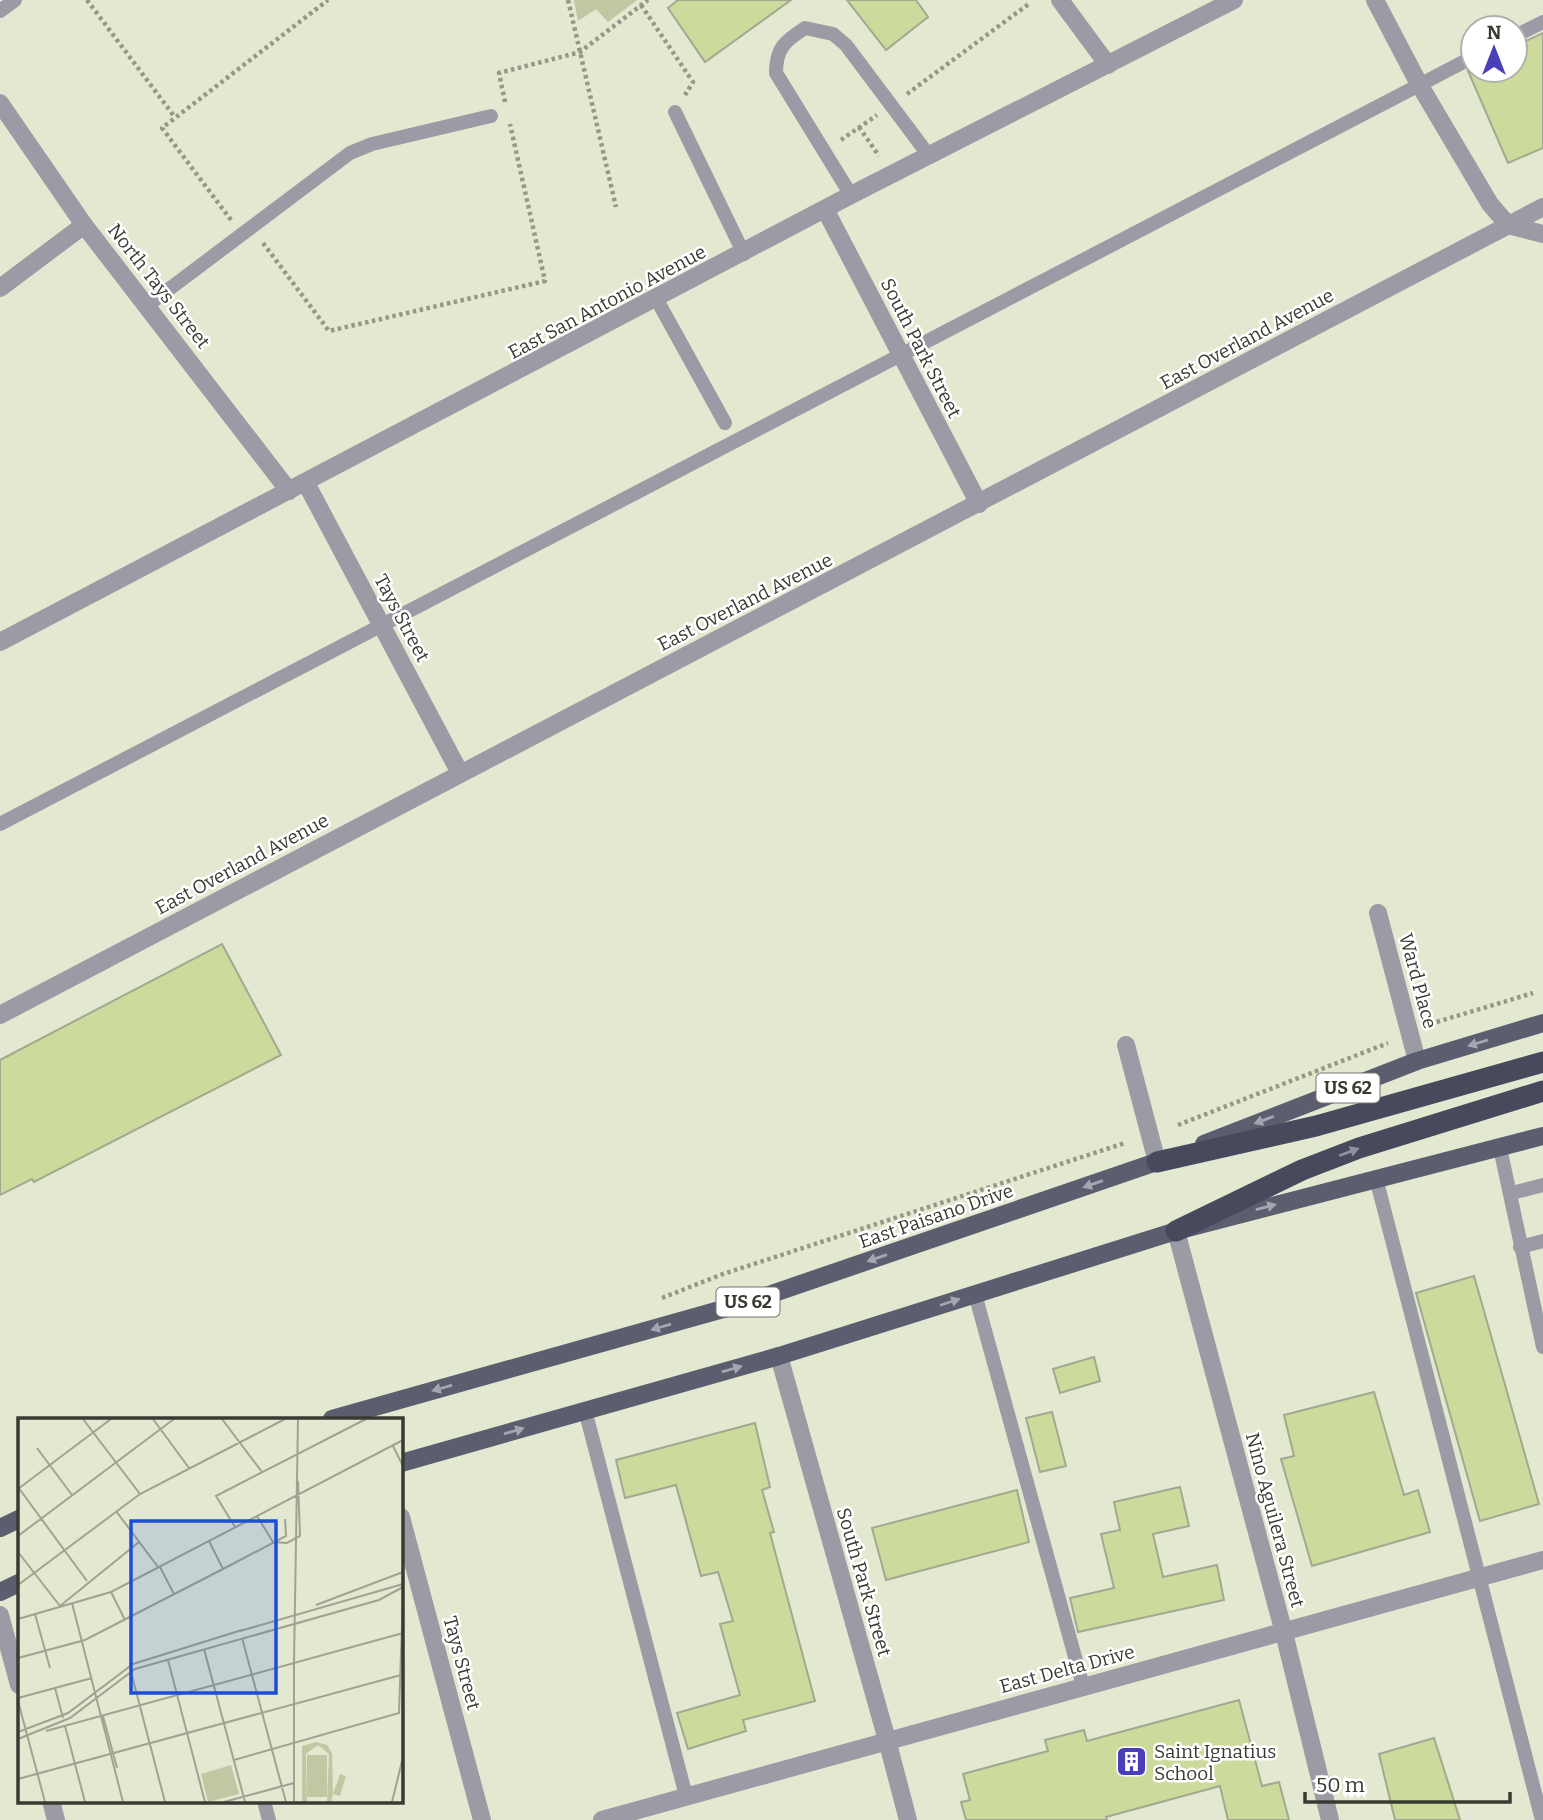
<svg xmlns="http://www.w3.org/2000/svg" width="1543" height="1820" viewBox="0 0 1543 1820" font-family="Bitter,serif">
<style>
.green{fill:#bfc8a2}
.building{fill:#ccda9b;stroke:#a3a891;stroke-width:2}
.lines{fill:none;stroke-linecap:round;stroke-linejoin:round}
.path{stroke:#949886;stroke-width:4.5;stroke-dasharray:3.5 3.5;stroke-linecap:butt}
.service{stroke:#9a9ba5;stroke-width:14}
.minor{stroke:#9a9ba5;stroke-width:18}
.tertiary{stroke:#9a9ba5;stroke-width:18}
.primary{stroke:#5c5e70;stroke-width:18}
.motorway{stroke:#47495d;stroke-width:21}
.oneway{fill:#a5a6b0}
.oneway2{fill:#91929e}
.labels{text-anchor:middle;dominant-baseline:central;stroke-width:5;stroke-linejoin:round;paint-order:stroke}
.shield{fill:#fff;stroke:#747670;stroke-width:2}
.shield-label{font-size:18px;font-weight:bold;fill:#393b32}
.street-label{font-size:19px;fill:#393b32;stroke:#fff}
.poi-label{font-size:19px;fill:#393b32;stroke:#fff;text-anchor:start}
.inset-road{fill:none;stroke:#9fa391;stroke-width:2}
.view{fill:#1d4ed8;fill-opacity:0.15;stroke:#1d4ed8;stroke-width:3.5}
.inset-edge{fill:none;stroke:#393b32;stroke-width:3.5}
</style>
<rect width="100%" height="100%" fill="#e3e9d0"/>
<polygon class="green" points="574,0 637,0 608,22 596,9 578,21"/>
<g class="building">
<polygon points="678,0 791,0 705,62 668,8"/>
<polygon points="847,0 916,0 928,17 886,50"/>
<polygon points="1543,33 1543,148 1508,163 1468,71 1515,70 1515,46"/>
<polygon points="222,944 281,1055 34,1182 32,1179 0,1195 0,1060"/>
<polygon points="1474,1276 1539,1504 1480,1521 1416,1293"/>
<polygon points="1094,1357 1100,1381 1060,1393 1053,1369"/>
<polygon points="1374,1392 1404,1495 1418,1490 1430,1532 1312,1566 1281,1459 1294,1456 1284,1415"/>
<polygon points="1052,1412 1066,1466 1040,1472 1026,1418"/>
<polygon points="755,1423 770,1487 762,1490 774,1532 770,1533 815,1701 743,1720 746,1731 688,1749 677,1713 740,1695 720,1624 733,1621 718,1572 701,1576 676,1485 625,1498 616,1460"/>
<polygon points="1180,1487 1189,1526 1153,1534 1163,1577 1217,1565 1224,1600 1078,1632 1070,1598 1114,1588 1101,1534 1120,1530 1114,1502"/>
<polygon points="1017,1490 1029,1542 886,1580 872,1528"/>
<polygon points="1239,1700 1262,1786 1279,1782 1289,1820 1228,1820 1220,1786 1106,1817 1107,1820 966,1820 961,1802 970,1800 963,1774 1048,1751 1045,1740 1084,1730 1087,1741"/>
<polygon points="1434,1738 1460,1820 1395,1820 1379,1754"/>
</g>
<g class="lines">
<g class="path">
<polyline points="87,0 174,116"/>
<polyline points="568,0 616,207"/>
<polyline points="641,5 693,82 685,95"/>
<polyline points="907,94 1030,3"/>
<polyline points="505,102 499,73 580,52 648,0"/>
<polyline points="859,127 879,156"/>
<polyline points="841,140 877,115"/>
<polyline points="231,220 162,128 328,0"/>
<polyline points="263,243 329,331 545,281 510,124"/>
<polyline points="1430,1024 1533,993"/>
<polyline points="1178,1125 1388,1043"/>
<polyline points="662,1298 723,1274 1125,1143"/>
</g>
<g class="service">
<polyline points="0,11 15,0"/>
<polyline points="1515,36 1543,22"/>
<polyline points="675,112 744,254"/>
<path d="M851,195L776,73C776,48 785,41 805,28L833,34L846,45L930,157"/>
<polyline points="657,300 725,423"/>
<polyline points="148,305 350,153 372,144 491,116"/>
<polyline points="0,824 1473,57"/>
<polyline points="1500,1148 1543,1347"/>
<polyline points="1376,1178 1542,1820"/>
<polyline points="1512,1193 1543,1185"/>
<polyline points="1520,1247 1543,1241"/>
<polyline points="975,1294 1083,1686"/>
<polyline points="585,1410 686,1796"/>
<polyline points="264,1801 269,1820"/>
</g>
<g class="minor">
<polyline points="1060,0 1108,65"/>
<polyline points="1375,0 1419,84 1490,204 1508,225 1543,234"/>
<polyline points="0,103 84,225 289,491"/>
<polyline points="826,211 979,504"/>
<polyline points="0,288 84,225"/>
<polyline points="306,483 460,773"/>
<polyline points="0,642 851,195 1234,0"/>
<polyline points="1378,913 1417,1061"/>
<polyline points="0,1015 1543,207"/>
<polyline points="1126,1045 1157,1162"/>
<polyline points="1176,1231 1284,1633 1330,1820"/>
<polyline points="779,1356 887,1740"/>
<polyline points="401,1517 482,1820"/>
<polyline points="0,1615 19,1685"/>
<polyline points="51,1801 56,1820"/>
</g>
<g class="tertiary">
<polyline points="887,1740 908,1820"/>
<polyline points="602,1820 1543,1560"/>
</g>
<g class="primary">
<polyline points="1204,1144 1417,1061 1543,1023"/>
<polyline points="332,1419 748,1302 1168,1158"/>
<polyline points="401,1463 779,1356 1176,1231 1543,1136"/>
<polyline points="0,1528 19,1519"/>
<polyline points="0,1592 19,1583"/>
</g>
<g class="motorway">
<polyline points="1157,1162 1316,1126 1543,1062"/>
<polyline points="1176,1231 1302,1170 1359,1148 1543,1091"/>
</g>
</g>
<defs><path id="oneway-solid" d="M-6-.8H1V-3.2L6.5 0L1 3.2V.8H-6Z" transform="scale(1.75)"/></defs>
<g class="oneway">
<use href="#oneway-solid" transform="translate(1478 1043) rotate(163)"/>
<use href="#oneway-solid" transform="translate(1264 1120) rotate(159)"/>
<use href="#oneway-solid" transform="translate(1093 1184) rotate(161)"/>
<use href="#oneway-solid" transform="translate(1266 1207) rotate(-15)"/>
<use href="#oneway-solid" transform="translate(877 1258) rotate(161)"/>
<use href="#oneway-solid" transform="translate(950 1302) rotate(-18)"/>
<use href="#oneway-solid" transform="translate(661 1327) rotate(164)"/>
<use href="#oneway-solid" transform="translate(732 1369) rotate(-16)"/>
<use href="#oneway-solid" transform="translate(442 1388) rotate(164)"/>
<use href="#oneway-solid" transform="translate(514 1431) rotate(-16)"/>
</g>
<use class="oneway2" href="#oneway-solid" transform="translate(1349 1152) rotate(-21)"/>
<defs>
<symbol id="building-square" viewBox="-11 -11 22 22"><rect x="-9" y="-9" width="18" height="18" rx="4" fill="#493fb6" stroke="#fff"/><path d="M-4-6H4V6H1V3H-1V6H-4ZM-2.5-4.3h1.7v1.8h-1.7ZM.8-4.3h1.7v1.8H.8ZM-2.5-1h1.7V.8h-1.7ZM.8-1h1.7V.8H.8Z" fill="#fff"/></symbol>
</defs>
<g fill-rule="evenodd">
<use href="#building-square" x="1114" y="1744" width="35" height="35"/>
</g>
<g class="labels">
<g class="shield">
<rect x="1316.5" y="1073.5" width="63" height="29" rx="5"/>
<rect x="716.5" y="1287.5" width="63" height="29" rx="5"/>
</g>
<g class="shield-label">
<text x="1348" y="1088">US 62</text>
<text x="748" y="1302">US 62</text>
</g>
<g class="street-label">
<text transform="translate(159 286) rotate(52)">North Tays Street</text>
<text transform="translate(607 302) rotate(-28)">East San Antonio Avenue</text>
<text transform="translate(1247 339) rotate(-28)">East Overland Avenue</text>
<text transform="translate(921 348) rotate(63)">South Park Street</text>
<text transform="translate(745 602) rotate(-27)">East Overland Avenue</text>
<text transform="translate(402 618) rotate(62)">Tays Street</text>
<text transform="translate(242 864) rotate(-28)">East Overland Avenue</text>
<text transform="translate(1418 981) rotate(75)">Ward Place</text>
<text transform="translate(936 1216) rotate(-19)">East Paisano Drive</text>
<text transform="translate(1275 1520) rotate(75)">Nino Aguilera Street</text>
<text transform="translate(864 1582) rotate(74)">South Park Street</text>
<text transform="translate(462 1663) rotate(75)">Tays Street</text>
<text transform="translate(1067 1669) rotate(-15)">East Delta Drive</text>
</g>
<g class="poi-label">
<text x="1154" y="1751">Saint Ignatius<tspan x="1154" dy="22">School</tspan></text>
</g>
</g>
<g transform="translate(18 1418)">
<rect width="385" height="385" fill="#e3e9d0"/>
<path d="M298,324L309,327L314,335L315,376L322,356L328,358L322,378L315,376L313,384H309L311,336L300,327L288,336L289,384H284V328ZM289,337H309V379H289ZM213,347L221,376L190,384L183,356Z" fill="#bfc8a2"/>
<path class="inset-road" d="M65,1L122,76M135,1L171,50M204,1L244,54M280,1L276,245L385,215M375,28L385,48M19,30L54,77M0,69L69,163M0,71L93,1M98,93L140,149M239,98L255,124L269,125L282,118L280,63M217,109L198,78L348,1M0,118L156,1M191,123L205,151M0,134L42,188M142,149L156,176M0,167L122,76L267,1M93,174L107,202M54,185L105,384M298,187L385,154M42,188L121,124M17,196L32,250M0,201L93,174L385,22M222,213L385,166M224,220L268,384M186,231L227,384M0,240L67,222L205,151L268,118L267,101M150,242L187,384M113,254L147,384M37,270L45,300M0,280L74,260M0,283L27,384M85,298L99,350M47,308L67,384M28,313L276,245V384M0,314L50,295L115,246L224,212M0,321L52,300L117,251L361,182L385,169M216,342L381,295L385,177M0,361L383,257M206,384L276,365M374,384L385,339"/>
<path class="view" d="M113,103H258V275H113Z"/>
<rect width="385" height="385" class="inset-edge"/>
</g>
<g transform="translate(1494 49)"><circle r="33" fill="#ffffff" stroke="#b0b1ad" stroke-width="2"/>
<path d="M0-5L12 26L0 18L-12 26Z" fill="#493fb6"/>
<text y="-10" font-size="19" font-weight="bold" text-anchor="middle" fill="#393b32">N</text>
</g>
<path d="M1305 1792v10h205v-10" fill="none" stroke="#393b32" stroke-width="3.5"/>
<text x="1316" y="1792" font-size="21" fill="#393b32" stroke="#ffffff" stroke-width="5" paint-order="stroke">50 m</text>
</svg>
